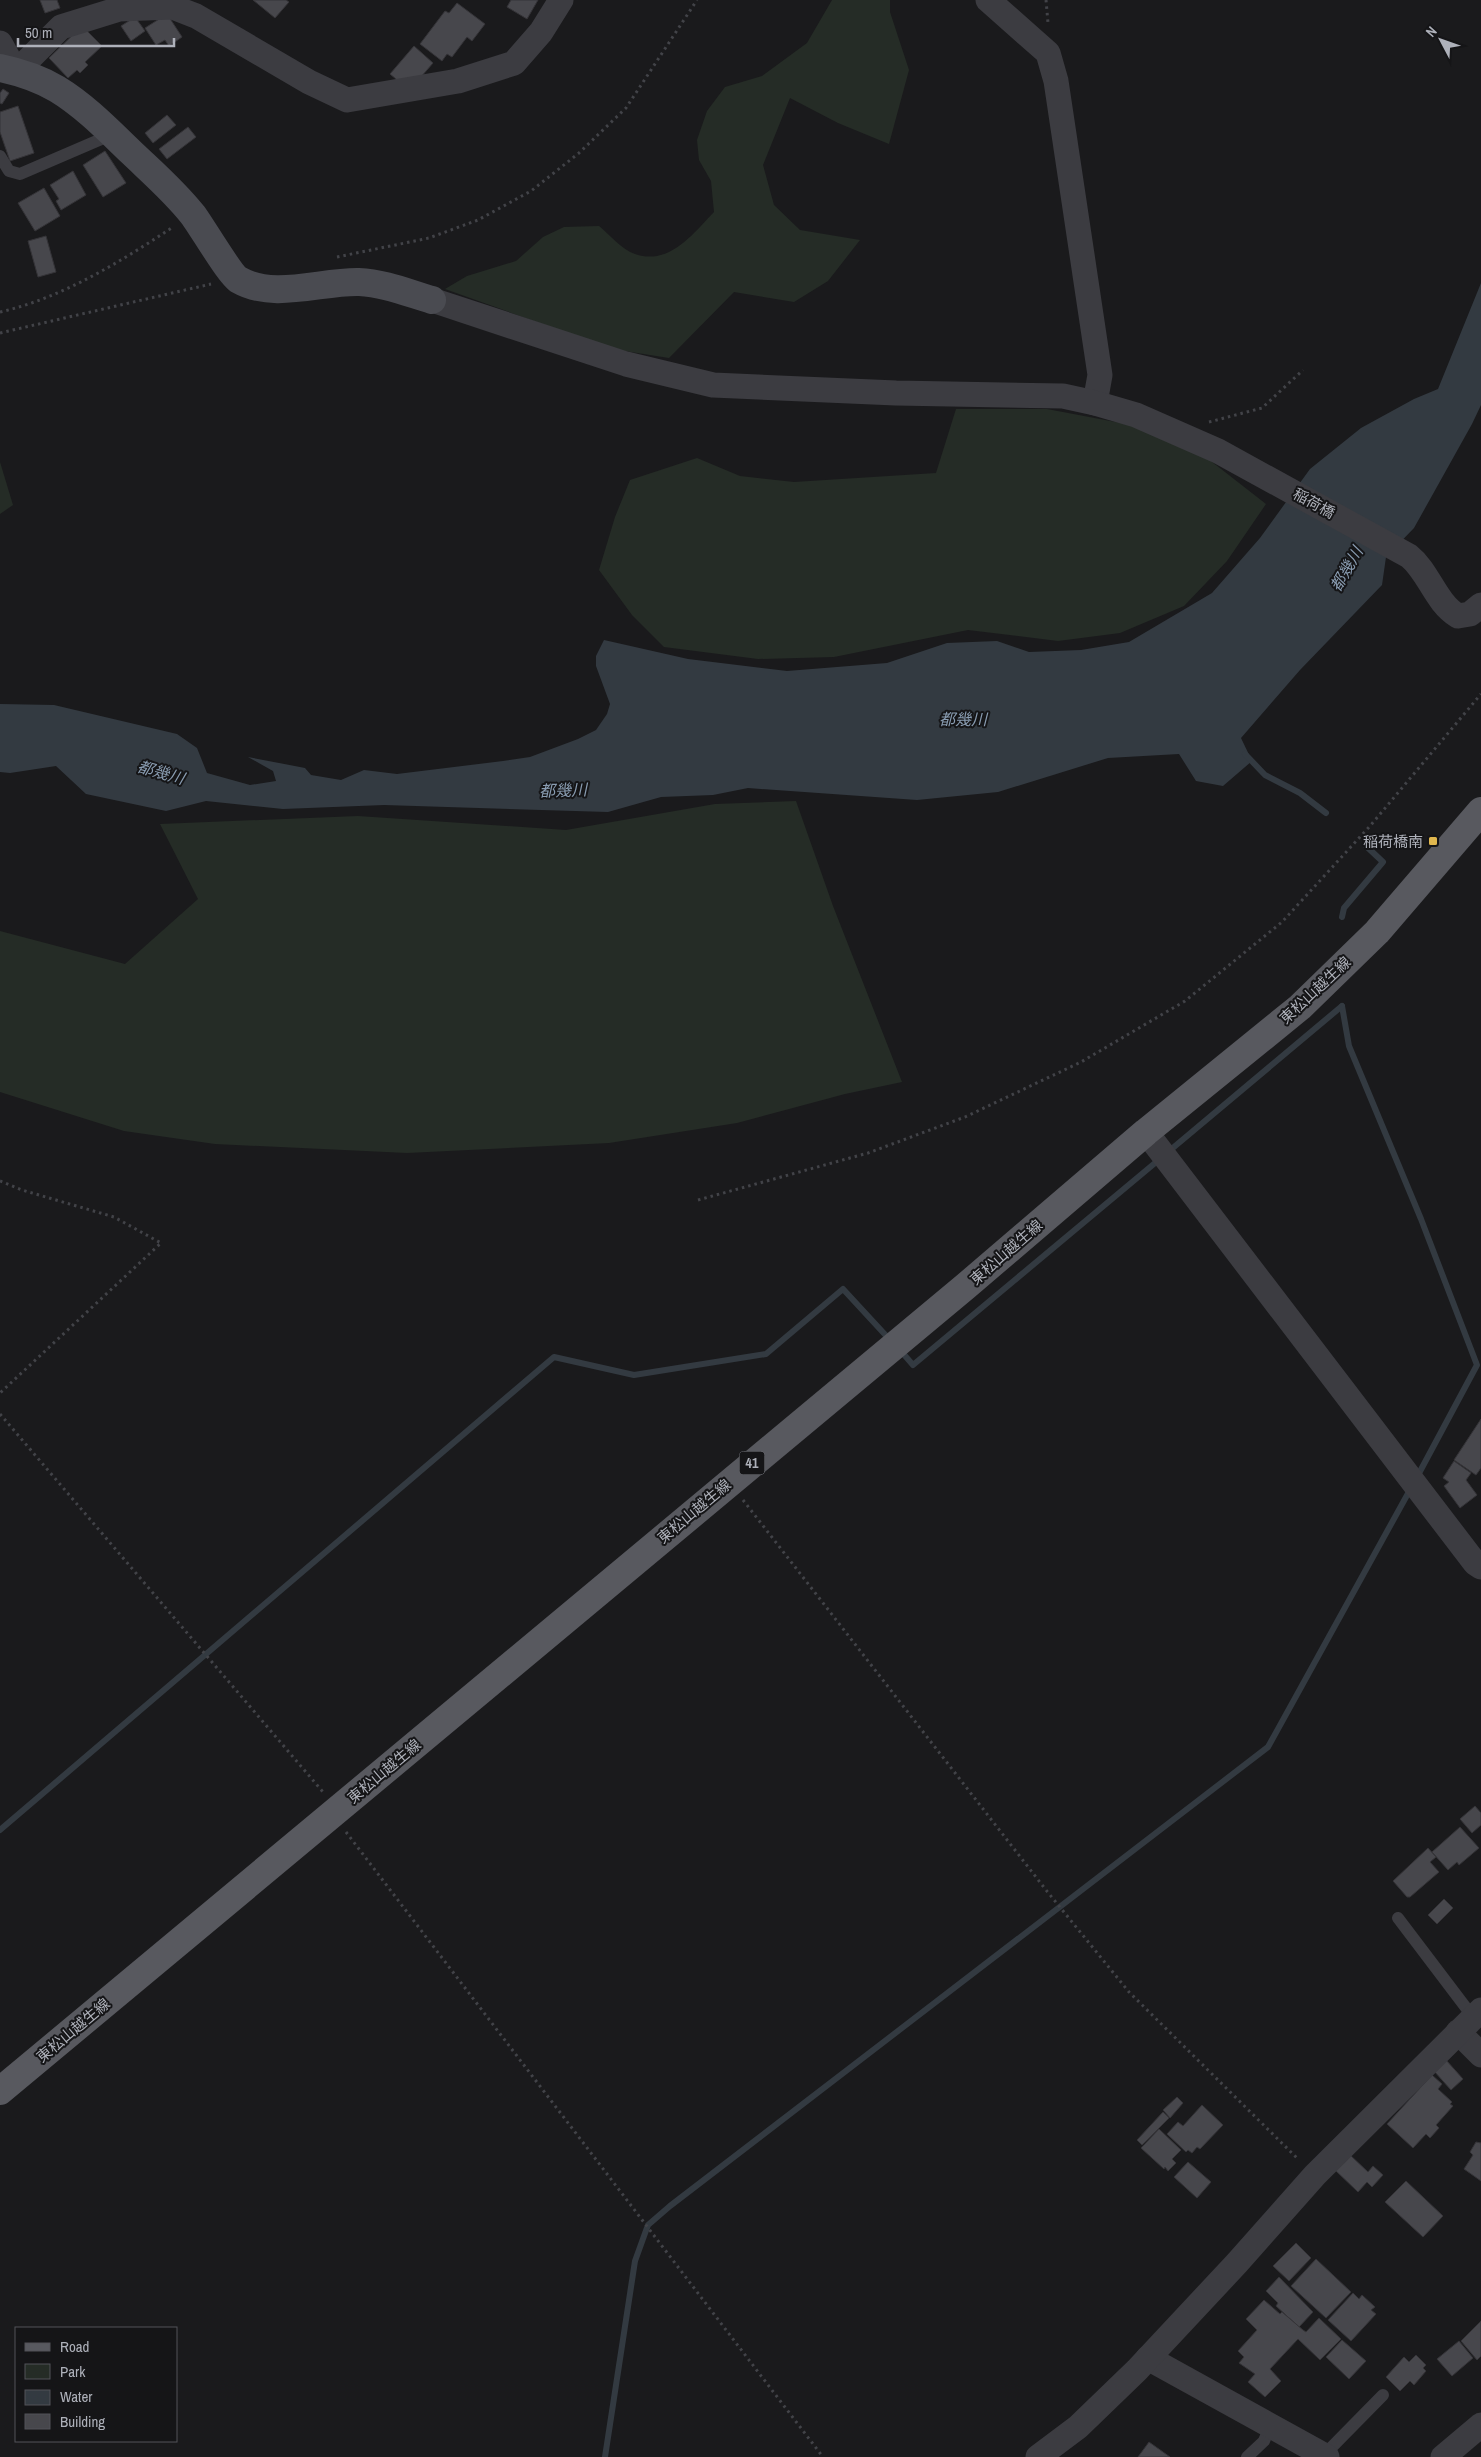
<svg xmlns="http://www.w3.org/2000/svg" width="1481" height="2457" viewBox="0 0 1481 2457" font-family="'Archivo Narrow','Noto Sans JP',sans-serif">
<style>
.green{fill:#252c26}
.water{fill:#333a41}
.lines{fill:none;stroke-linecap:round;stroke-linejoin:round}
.stream{stroke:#333a41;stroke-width:6}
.building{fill:#47474c;stroke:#353438}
.path{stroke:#424348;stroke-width:3;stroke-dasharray:2.5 4;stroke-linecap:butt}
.lane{stroke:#3c3c41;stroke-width:12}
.street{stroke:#3c3c41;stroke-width:25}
.secondary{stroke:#4a4b51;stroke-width:28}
.primary{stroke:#58595f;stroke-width:28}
.poi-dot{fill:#e0b74e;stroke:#151517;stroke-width:2}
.labels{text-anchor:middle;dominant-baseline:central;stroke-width:4;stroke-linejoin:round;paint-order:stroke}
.shield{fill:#151517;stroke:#808289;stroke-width:1}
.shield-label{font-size:14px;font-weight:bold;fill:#aeb1ba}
.street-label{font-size:15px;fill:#aeb1ba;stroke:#151517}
.poi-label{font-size:15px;fill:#aeb1ba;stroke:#151517;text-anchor:end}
.water-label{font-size:16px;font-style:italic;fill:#899cb1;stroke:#151517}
</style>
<rect width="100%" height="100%" fill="#1a1a1c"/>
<g class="green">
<path d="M832,0H890V12L909,70L889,144L838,123L790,98L763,165L774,205L800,230L860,240L828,281L794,302L734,292L669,358L612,349L445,289L467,276L516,261L543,237L564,227L599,226C609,234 622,250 635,254C669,266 693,234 714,212L711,181L699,160L697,140L707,111L725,87L762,76L807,43Z"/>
<polygon points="956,409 1047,409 1142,427 1207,458 1266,504 1227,561 1184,606 1120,633 1058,641 968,630 834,657 758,659 664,647 632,615 599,570 615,517 630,480 697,458 740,476 794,482 936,473"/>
<polygon points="0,462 13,505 0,514"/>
<polygon points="796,801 833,906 902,1082 845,1094 737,1123 609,1143 407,1153 215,1144 124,1131 0,1092 0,931 125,964 198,899 160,824 358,816 566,830 715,804"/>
</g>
<polygon class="water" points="1481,283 1481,405 1472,424 1414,528 1386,557 1382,585 1300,670 1241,738 1252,761 1223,786 1196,781 1179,754 1108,758 998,792 917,800 748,788 713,795 661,797 608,812 384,805 283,809 206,801 166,811 86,794 56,766 10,773 0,772 0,704 54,705 177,734 197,748 207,773 250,785 276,781 273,771 248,757 305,768 311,775 341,780 364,770 397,774 503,761 530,757 578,739 596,730 607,714 610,704 596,666 596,656 604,640 688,659 787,671 887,663 947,643 997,641 1029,652 1081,650 1129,642 1212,593 1260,538 1310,469 1361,428 1414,399 1438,389"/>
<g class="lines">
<g class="stream">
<polyline points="1245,754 1265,775 1300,793 1326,813"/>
<polyline points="1342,917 1344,908 1383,862 1366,846"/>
<polyline points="1342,1006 1349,1046 1421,1219 1477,1365 1417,1477"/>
<polyline points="1168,1152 1342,1006"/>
<polyline points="900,1350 913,1365 1161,1158"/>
<polyline points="0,1830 554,1357 634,1375 766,1354 843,1289 891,1341"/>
<polyline points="605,2457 635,2261 648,2225 670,2206 1268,1747 1411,1488"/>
</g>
</g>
<g class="building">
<polygon points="40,0 57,0 60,8 45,13"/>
<polygon points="253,0 286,0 289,2 275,18"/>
<polygon points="511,0 538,0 527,19 507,7"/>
<polygon points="457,3 485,24 472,41 467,37 452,57 447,54 442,61 420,44 445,11 449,13"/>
<polygon points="167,14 182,37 169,46 165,40 156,45 145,28"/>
<polygon points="135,17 145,31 131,41 121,26"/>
<polygon points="82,26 102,46 85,62 88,65 80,73 77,70 68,78 49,58"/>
<polygon points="414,46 433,63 414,85 402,84 390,74"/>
<polygon points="3,89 9,93 2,104 0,103 0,93"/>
<polygon points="18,106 34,153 10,161 0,132 0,112"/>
<polygon points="167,115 176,125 153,143 145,133"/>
<polygon points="188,127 196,137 167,159 159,149"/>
<polygon points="105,151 126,183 103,197 83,165"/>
<polygon points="73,171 86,195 61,210 56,201 59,199 50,185"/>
<polygon points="44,188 60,216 35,231 18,203"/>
<polygon points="46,236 56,272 38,277 28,241"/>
<polygon points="1481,1419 1481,1468 1476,1475 1454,1460"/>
<polygon points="1454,1461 1471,1473 1466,1480 1477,1495 1460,1508 1444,1486 1449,1482 1443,1478"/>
<polygon points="1475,1806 1481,1813 1481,1825 1472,1833 1460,1819"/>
<polygon points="1460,1827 1479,1848 1459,1865 1457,1862 1448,1870 1432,1852"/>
<polygon points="1428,1848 1436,1857 1430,1862 1439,1872 1410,1897 1407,1897 1393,1881"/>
<polygon points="1444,1899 1453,1908 1437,1924 1428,1915"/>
<polygon points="1446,2060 1463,2079 1451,2090 1434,2071"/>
<polygon points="1432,2075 1442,2084 1438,2089 1452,2102 1450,2104 1453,2106 1436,2125 1439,2128 1430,2138 1426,2134 1413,2148 1387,2124"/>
<polygon points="1177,2097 1183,2103 1170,2118 1163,2110"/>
<polygon points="1202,2105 1223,2125 1200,2149 1197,2147 1192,2153 1188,2150 1186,2152 1167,2134 1178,2122 1183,2126"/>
<polygon points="1163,2112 1169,2118 1142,2145 1137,2140"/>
<polygon points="1159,2129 1181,2150 1172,2159 1176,2163 1168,2171 1165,2167 1164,2169 1141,2148"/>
<polygon points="1476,2142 1481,2143 1481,2181 1464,2169 1473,2155 1470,2152"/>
<polygon points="1349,2154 1368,2172 1373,2166 1383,2175 1372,2187 1367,2182 1358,2192 1334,2169"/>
<polygon points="1188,2162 1211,2182 1197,2198 1174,2177"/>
<polygon points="1406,2181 1443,2216 1423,2237 1385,2202"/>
<polygon points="1296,2243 1311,2258 1289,2281 1273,2266"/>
<polygon points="1316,2259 1351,2292 1326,2318 1291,2286"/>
<polygon points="1279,2277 1313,2312 1299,2327 1276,2306 1278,2303 1266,2291"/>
<polygon points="1353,2293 1359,2299 1362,2295 1375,2307 1371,2310 1376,2314 1351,2341 1328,2320"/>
<polygon points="1264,2300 1280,2314 1282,2312 1303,2330 1306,2332 1319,2318 1341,2339 1320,2360 1298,2339 1270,2369 1281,2381 1265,2397 1248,2382 1255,2374 1239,2363 1244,2357 1238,2351 1257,2330 1246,2319"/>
<polygon points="1481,2321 1481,2356 1477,2360 1461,2341"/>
<polygon points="1342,2340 1366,2361 1349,2379 1326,2357"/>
<polygon points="1459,2341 1473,2358 1452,2376 1437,2359"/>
<polygon points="1416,2355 1426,2365 1423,2368 1426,2371 1414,2385 1410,2381 1400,2391 1386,2377 1404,2357 1409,2362"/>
<polygon points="1149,2442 1170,2457 1138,2457"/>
</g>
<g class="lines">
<g class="path">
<polyline points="1046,0 1048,23"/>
<polyline points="337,257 429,238 478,220 531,191 579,153 626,108 697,0"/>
<path d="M0,312C62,298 120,262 173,227"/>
<polyline points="0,333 211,284"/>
<polyline points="1209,422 1262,408 1303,370"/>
<polyline points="0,1181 22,1190 114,1217 161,1243 0,1393"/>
<polyline points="698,1200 868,1153 965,1117 1081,1062 1185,1001 1282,922 1370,826 1481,694"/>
<polyline points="0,1414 323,1792"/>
<polyline points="743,1500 1046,1890 1129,1992 1299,2160"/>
<polyline points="346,1832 823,2457"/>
</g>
<g class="lane">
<polyline points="0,156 9,171 20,174 113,134"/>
<polyline points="1398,1918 1473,2017"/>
<polyline points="1324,2455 1383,2395"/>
<polyline points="1247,2457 1264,2441 1270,2426"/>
</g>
<g class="street">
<polyline points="988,0 1048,53 1056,81 1100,375 1095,403"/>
<polyline points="0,43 16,72 61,27 119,9 173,7 196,16 309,82 347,100 458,81 514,63 541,32 561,0"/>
<path d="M432,300L626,364L713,385L896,393L1063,396L1095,403L1136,415L1218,451L1409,556C1429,572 1435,602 1458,616L1470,614L1481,605"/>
<polyline points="1146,1132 1475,1563 1481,1567"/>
<polyline points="1458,2032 1481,2055"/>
<polyline points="1148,2358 1327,2457"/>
<polyline points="1038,2457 1078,2427 1137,2370 1237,2263 1315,2175 1481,2010"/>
<polyline points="1443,2457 1481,2425"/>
</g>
<path class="secondary" d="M0,68C19,72 40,79 57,89C85,106 109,131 132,153C153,173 175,192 193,215C202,227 230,275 239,280C274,300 321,281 359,282C384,283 408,293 432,300"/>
<polyline class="primary" points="0,2091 966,1286 1146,1132 1300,1007 1377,932 1481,811"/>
</g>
<rect class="poi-dot" x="1428" y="836" width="10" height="10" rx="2.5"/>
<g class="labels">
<rect class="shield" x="739.5" y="1451.5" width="25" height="23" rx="4"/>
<g class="shield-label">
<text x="752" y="1463">41</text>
</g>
<g class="street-label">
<text transform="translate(1314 503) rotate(29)">稲荷橋</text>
<text transform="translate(1315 990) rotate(-43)">東松山越生線</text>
<text transform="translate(1006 1252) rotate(-41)">東松山越生線</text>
<text transform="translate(694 1511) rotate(-40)">東松山越生線</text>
<text transform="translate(384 1771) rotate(-40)">東松山越生線</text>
<text transform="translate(73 2030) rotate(-40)">東松山越生線</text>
</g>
<g class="poi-label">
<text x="1423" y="841">稲荷橋南</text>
</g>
<g class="water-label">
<text transform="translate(1346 569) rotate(-60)">都幾川</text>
<text x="963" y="719">都幾川</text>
<text transform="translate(161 772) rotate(16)">都幾川</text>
<text transform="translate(563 790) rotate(-2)">都幾川</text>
</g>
</g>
<rect x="15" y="2327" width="162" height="115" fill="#151517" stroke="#525358"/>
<rect x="25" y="2343" width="25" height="8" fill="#58595f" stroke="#525358"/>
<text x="60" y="2352" font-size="15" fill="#aeb1ba">Road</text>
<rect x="25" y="2364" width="25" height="15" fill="#252c26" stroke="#525358"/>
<text x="60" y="2377" font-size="15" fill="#aeb1ba">Park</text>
<rect x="25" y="2390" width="25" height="15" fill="#333a41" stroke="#525358"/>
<text x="60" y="2402" font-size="15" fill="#aeb1ba">Water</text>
<rect x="25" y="2414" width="25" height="15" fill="#47474c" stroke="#525358"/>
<text x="60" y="2427" font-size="15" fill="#aeb1ba">Building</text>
<g transform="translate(1441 40) rotate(311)" stroke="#151517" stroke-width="4" paint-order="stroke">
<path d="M0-4L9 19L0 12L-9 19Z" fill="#aeb1ba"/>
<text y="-8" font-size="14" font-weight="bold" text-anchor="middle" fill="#aeb1ba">N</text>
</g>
<path d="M18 38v8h156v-8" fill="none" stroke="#aeb1ba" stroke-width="2.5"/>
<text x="25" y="38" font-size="15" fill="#aeb1ba" stroke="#151517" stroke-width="4" paint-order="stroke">50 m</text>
</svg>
